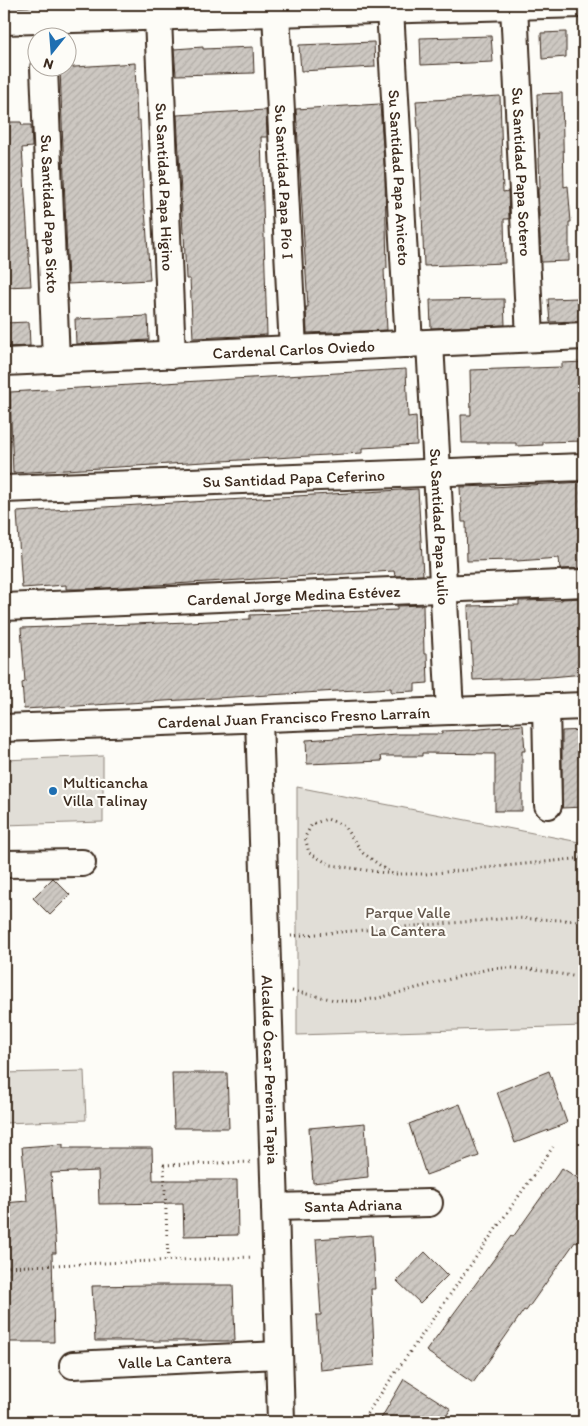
<svg xmlns="http://www.w3.org/2000/svg" width="588" height="1426" viewBox="0 0 588 1426" font-family="Itim,sans-serif">
<style>
.green{fill:#e1ded7;stroke:#8e847a}
.building{fill:url(#building-hatch);stroke:#3b2a1e}
.lines{fill:none;stroke-linecap:round;stroke-linejoin:round}
.minor-casing{stroke:#3b2a1e;stroke-width:30}
.path{stroke:#3b2a1e;stroke-width:3;stroke-dasharray:1 4;stroke-linecap:butt}
.minor{stroke:#fdfcf7;stroke-width:26}
.poi-dot{fill:#1f6fb2;stroke:#fdfcf7;stroke-width:2}
.labels{text-anchor:middle;dominant-baseline:central;stroke-width:4.5;stroke-linejoin:round;paint-order:stroke}
.street-label{font-size:16px;fill:#3b2a1e;stroke:#fdfcf7}
.poi-label{font-size:16px;fill:#3b2a1e;stroke:#fdfcf7;text-anchor:start}
.park-label{font-size:16px;fill:#64574c;stroke:#fdfcf7}
</style>
<defs>
<pattern id="building-hatch" width="6" height="6" patternUnits="userSpaceOnUse" patternTransform="scale(1.25)"><rect width="6" height="6" fill="#cdc8c2"/><path d="M-1 1l2-2M0 6l6-6M5 7l2-2" fill="none" stroke="#b1aca6"/></pattern>
</defs>
<rect width="100%" height="100%" fill="#fdfcf7"/>
<filter id="ink" filterUnits="userSpaceOnUse"><feTurbulence type="fractalNoise" baseFrequency=".02" numOctaves="2"/><feDisplacementMap in="SourceGraphic" scale="10" xChannelSelector="R" yChannelSelector="G"/><feConvolveMatrix kernelMatrix="1 2 1 2 8 2 1 2 1" color-interpolation-filters="sRGB"/></filter>
<g filter="url(#ink)">
<g class="green">
<polygon points="103,756 103,822 4,825 4,760"/>
<polygon points="297,787 584,843 584,1026 297,1035"/>
<polygon points="84,1071 86,1120 4,1123 4,1073"/>
</g>
<g class="building">
<polygon points="566,32 566,57 542,59 541,33"/>
<polygon points="491,36 493,62 421,65 420,38"/>
<polygon points="374,42 375,67 301,71 299,45"/>
<polygon points="203,47 203,49 253,47 254,73 176,75 174,49"/>
<polygon points="135,63 137,120 140,120 144,209 145,209 150,280 68,284 60,68"/>
<polygon points="562,93 564,187 568,186 571,222 569,222 569,261 541,262 538,189 540,189 537,94"/>
<polygon points="500,96 503,192 508,191 509,219 504,219 505,263 424,266 419,130 418,130 416,101"/>
<polygon points="380,104 385,178 387,268 384,270 387,330 307,333 306,307 308,307 296,109"/>
<polygon points="266,110 267,137 261,137 267,335 193,338 190,279 186,279 184,233 183,233 177,115"/>
<polygon points="4,122 21,122 22,125 31,125 32,147 22,148 31,286 4,287"/>
<polygon points="578,298 579,321 550,322 548,299"/>
<polygon points="504,299 505,325 431,328 430,300"/>
<polygon points="148,316 149,340 76,344 75,319"/>
<polygon points="29,322 30,346 4,347 4,323"/>
<polygon points="584,362 584,441 543,442 543,445 516,446 516,443 462,443 461,415 471,415 470,370 562,367 562,363"/>
<polygon points="406,369 408,417 416,416 417,445 362,448 362,453 13,473 10,392"/>
<polygon points="584,482 584,568 560,569 559,558 517,561 517,560 467,561 466,522 462,522 460,487 491,486 492,487"/>
<polygon points="418,489 423,575 395,576 394,571 88,589 66,589 66,585 22,588 17,512"/>
<polygon points="584,598 584,674 551,677 473,680 471,642 469,642 468,606 519,605 519,601 562,600 562,599"/>
<polygon points="423,605 424,654 427,654 428,683 415,684 415,691 391,692 391,688 24,709 22,683 25,682 21,628 189,622 250,619 250,615 397,610 397,606"/>
<polygon points="523,725 525,751 522,751 522,811 495,811 495,754 422,753 422,756 381,756 382,761 307,764 306,740 397,734 442,734 442,731 470,730"/>
<polygon points="584,730 584,807 562,808 562,731"/>
<polygon points="53,878 70,895 50,915 33,898"/>
<polygon points="549,1071 567,1123 515,1143 497,1092"/>
<polygon points="172,1073 227,1073 229,1128 174,1128"/>
<polygon points="460,1104 479,1156 426,1175 409,1124"/>
<polygon points="365,1123 368,1177 313,1183 309,1128"/>
<polygon points="63,1144 63,1148 152,1148 153,1180 237,1180 238,1235 184,1236 183,1203 99,1204 98,1171 51,1173 56,1253 52,1253 54,1342 4,1342 4,1203 27,1201 22,1147"/>
<polygon points="562,1168 584,1182 584,1233 577,1243 575,1242 526,1311 524,1310 473,1383 426,1351 511,1236 513,1237"/>
<polygon points="372,1235 375,1289 371,1289 375,1365 320,1370 316,1315 321,1315 316,1239"/>
<polygon points="425,1252 448,1275 420,1303 397,1281"/>
<polygon points="147,1285 233,1285 235,1341 95,1341 92,1286"/>
<polygon points="404,1379 451,1409 442,1422 379,1422"/>
</g>
<g class="lines">
<defs>
<g id="minor">
<path id="s1" d="M514,6L530,338"/>
<path id="s2" d="M390,10L409,344"/>
<path id="s3" d="M276,13L293,349"/>
<path id="s4" d="M158,18L172,355"/>
<polyline points="4,21 582,4"/>
<path id="s5" d="M44,68L56,360"/>
<path id="s6" d="M430,343L450,711"/>
<path id="s7" d="M4,362L584,336"/>
<path id="s8" d="M4,489L584,467"/>
<path id="s9" d="M4,607L584,583"/>
<polyline points="546,707 548,805"/>
<path id="s10" d="M259,719L275,1207L281,1422"/>
<path id="s11" d="M4,728L584,706"/>
<polyline points="4,864 82,863"/>
<path id="s12" d="M275,1207L429,1203"/>
<path id="s13" d="M73,1365L278,1355"/>
</g>
</defs>
<use href="#minor" class="minor-casing"/>
<g class="path">
<polyline points="392,874 363,853 343,825 327,819 312,824 305,837 309,853 331,865 392,874 425,874 584,858"/>
<polyline points="291,936 513,918 584,921"/>
<path d="M292,991L340,1001H359L379,998L488,969C521,965 552,973 584,978"/>
<polyline points="168,1260 164,1165 250,1162"/>
<polyline points="4,1267 253,1257"/>
<polyline points="361,1422 553,1147"/>
</g>
<use href="#minor" class="minor"/>
</g>
</g>
<circle class="poi-dot" cx="53" cy="791" r="5"/>
<g class="labels">
<g class="street-label">
<text stroke="none"><textPath href="#s1" startOffset="166">Su Santidad Papa Sotero</textPath></text>
<text stroke="none"><textPath href="#s2" startOffset="168">Su Santidad Papa Aniceto</textPath></text>
<text stroke="none"><textPath href="#s3" startOffset="169">Su Santidad Papa Pío I</textPath></text>
<text stroke="none"><textPath href="#s4" startOffset="169">Su Santidad Papa Higino</textPath></text>
<text stroke="none"><textPath href="#s5" startOffset="146">Su Santidad Papa Sixto</textPath></text>
<text stroke="none"><textPath href="#s7" startOffset="290">Cardenal Carlos Oviedo</textPath></text>
<text stroke="none"><textPath href="#s8" startOffset="290">Su Santidad Papa Ceferino</textPath></text>
<text stroke="none"><textPath href="#s6" startOffset="184">Su Santidad Papa Julio</textPath></text>
<text stroke="none"><textPath href="#s9" startOffset="290">Cardenal Jorge Medina Estévez</textPath></text>
<text stroke="none"><textPath href="#s11" startOffset="290">Cardenal Juan Francisco Fresno Larraín</textPath></text>
<text stroke="none"><textPath href="#s10" startOffset="351">Alcalde Óscar Pereira Tapia</textPath></text>
<text stroke="none"><textPath href="#s12" startOffset="78">Santa Adriana</textPath></text>
<text stroke="none"><textPath href="#s13" startOffset="102">Valle La Cantera</textPath></text>
</g>
<g class="poi-label">
<text x="63" y="782">Multicancha<tspan x="63" dy="18">Villa Talinay</tspan></text>
</g>
<g class="park-label">
<text x="408" y="912">Parque Valle<tspan x="408" dy="18">La Cantera</tspan></text>
</g>
</g>
<rect width="588" height="1426" fill="none" stroke="#fdfcf7" stroke-width="20"/>
<rect x="10" y="10" width="568" height="1406" fill="none" stroke="#3b2a1e" stroke-width="2" filter="url(#ink)"/>
<g transform="translate(52 52) rotate(197)"><circle r="24" fill="#fdfcf7" stroke="#afa8a0"/>
<path d="M0-4L9 19L0 12L-9 19Z" fill="#1f6fb2"/>
<text y="-8" font-size="14" font-weight="bold" text-anchor="middle" fill="#3b2a1e">N</text>
</g>
</svg>
